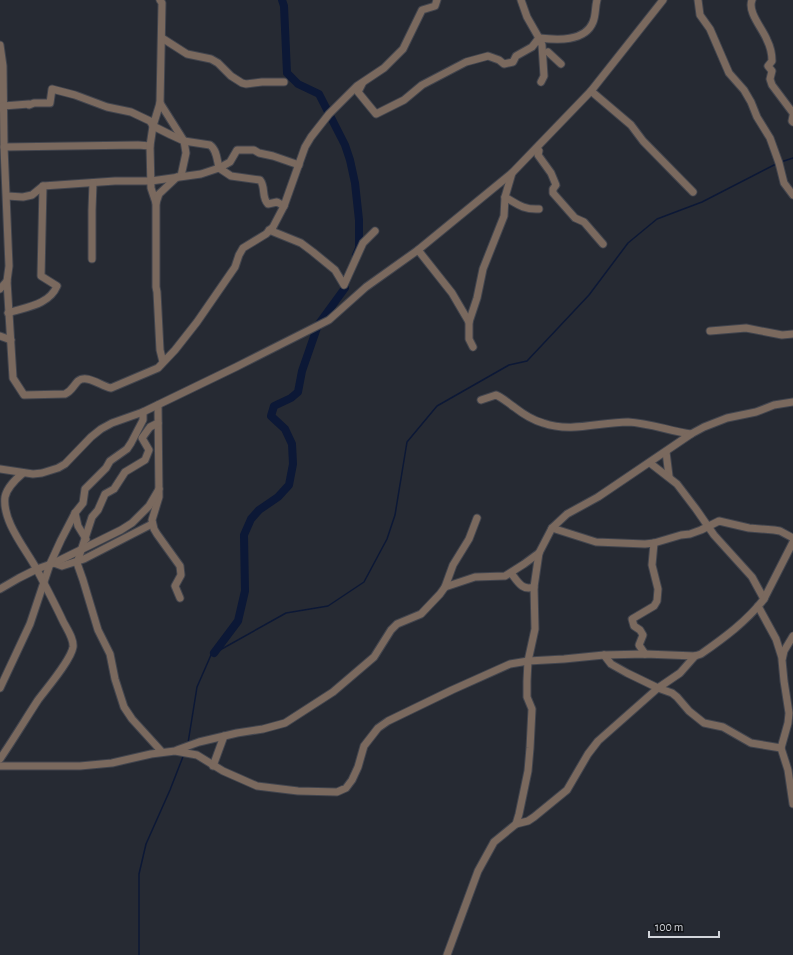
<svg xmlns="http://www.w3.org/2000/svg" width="793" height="955" viewBox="0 0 793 955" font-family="'Alegreya Sans',sans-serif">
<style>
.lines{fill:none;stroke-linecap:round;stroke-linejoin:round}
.stream{stroke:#0c1836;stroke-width:1.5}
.river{stroke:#0c1836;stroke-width:8}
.minor-casing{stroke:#42454e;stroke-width:9}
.minor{stroke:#7a695e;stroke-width:7}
</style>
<rect width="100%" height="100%" fill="#262a33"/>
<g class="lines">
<g class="stream">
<polyline points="781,162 793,158"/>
<polyline points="188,743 197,687 211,655 286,613 328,606 364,582 387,539 395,515 407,442 437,406 509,365 527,361 589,295 628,243 657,219 702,202 776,164"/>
<polyline points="139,955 139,874 146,844 170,790 184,754"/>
</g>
<g class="river">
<polyline points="282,0 284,6 287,73 298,84 319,94 345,145 350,160 355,183 359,220 359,248 356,255"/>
<polyline points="214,653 238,621 245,591 244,535 251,519 259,510 278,497 289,485 293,464 292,444 285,429 271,416 274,406 291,398 298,392 302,371 318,325 345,288 344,285 347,278"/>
</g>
<defs>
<g id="minor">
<polyline points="521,0 527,17 539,38 542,45 544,76 541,82"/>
<polyline points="698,0 700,15 710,29 729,73 744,90 751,102 757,117 770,138 779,163 784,183 793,195"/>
<path d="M752,0C747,12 763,29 767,40C770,46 772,54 772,61L768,66L772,71L770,79L772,85L793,113"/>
<polyline points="162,38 187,54 211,59 218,63 231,76 242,83 246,84 262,82 284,82"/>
<polyline points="0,45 3,66 4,147 9,266 7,281 0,289"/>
<polyline points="548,52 561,64"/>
<path d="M362,84L358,92L376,114L404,100L422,85L466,62L488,56L499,60L504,64L513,62L516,56L532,47L539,38C557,40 585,42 593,22C596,15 595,7 597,0"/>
<polyline points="591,91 631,125 643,141 693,192"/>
<polyline points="160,103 184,141 186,153 181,176"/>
<path d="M0,108L3,106L29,104V105L34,103H50L52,89L75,95L107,107L131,112L150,121L153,126L171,135L184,141L210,145C217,150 217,160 219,168L231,176L260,180C266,187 261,197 268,204L277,202L284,206"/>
<polyline points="793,116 792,121 793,122"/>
<polyline points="4,147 138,145 150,146"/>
<polyline points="539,151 538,155 551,173 556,185 553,189 553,193 575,218 584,222 603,244"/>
<polyline points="7,196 23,197 32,195 43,186 115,181 151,181 201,174 219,168 230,162 237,150 254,150 259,153 273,156 299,165"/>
<path d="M505,197C517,204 524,210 539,209"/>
<polyline points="156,203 151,188 150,146 153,126 160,103 162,3 160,0"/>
<polyline points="269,230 301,243 313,252 335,270 344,285 363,243 375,231"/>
<polyline points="418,250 452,293 469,322"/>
<polyline points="92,259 92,210 93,183"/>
<path d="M7,281L13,378L24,395L65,394C72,391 73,386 78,381C87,374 101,386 111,388L158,368L175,350L197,322L235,267L239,255L243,248L266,234L273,227L284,206L305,147L311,137L329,114L357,86L384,68L403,49L422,10L435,6L437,0"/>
<path d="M8,313C26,307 49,305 57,286L41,276L43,186"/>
<polyline points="710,331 746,328 782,335 793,334"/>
<polyline points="0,336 11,340"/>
<polyline points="473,347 469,339 469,322 477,298 483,269 504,216 505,197 512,173"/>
<polyline points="163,362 160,350 157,292 156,287 156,203 159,194 177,177"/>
<path d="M481,400L496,395C503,398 508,403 514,407C523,414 532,420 543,423C571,433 600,422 628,422C649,423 670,431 691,434"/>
<polyline points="158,405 159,497 152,520 154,529 157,534 180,566 181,575 175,586 180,598"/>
<polyline points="158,423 150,427 142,438 149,450 145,460 125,472 114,489 105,494 98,510 92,517 77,563 83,580 98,630 110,654 115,679 124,707 132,719 162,752"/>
<polyline points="666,452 669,476"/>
<polyline points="650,463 677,484 696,509 714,535 752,577 764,599"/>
<polyline points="0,469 33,474 42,473 58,468 65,464 91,437 101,429 112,423 143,412 236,367 329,320 366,287 418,250 512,173 591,91 663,0"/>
<polyline points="75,513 78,526 86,539"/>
<polyline points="552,528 596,542 645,544 654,543 681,535 690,534 701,530 719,521 749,528 774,530 780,531 793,538"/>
<polyline points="54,563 62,566 84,559 152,524"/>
<path d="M511,573C518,582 522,591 534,587"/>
<polyline points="445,587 475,577 505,576 524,564 539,553"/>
<polyline points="0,589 19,578 37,569 54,563 121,530 132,523 149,506 159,489"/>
<polyline points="758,606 776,639 782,658"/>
<polyline points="793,636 784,651 782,660 784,681 789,713 788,723 781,748 788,770 793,804"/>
<polyline points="645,654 639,645 643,635 640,630 634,626 632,619 654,606 657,601 658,589 652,565 654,543"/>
<polyline points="604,655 611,664 627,673 658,688 672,693 677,697 689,711 704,723 723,727 751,743 781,748"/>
<polyline points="0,688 30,624 50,564 61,540 75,513 83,503 85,489 106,468 110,461 127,449 131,443 143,420 143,412"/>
<polyline points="177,750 199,742 237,733 263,729 285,723 333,692 374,657 391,630 397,624 421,614 440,594 445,587 453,565 469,539 477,518"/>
<path d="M0,759C13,740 25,720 38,700C47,688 71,660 73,647C74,638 66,628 62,619C54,602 45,585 36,568C25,548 2,521 5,497C7,487 16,479 23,473"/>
<path d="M0,766H80L112,763L151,754L175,751L197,755L223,771L257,786L298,791L337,792L346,788L352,780L358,767L364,746L378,728L388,721L452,690L510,664L528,661L564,659L604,655L645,654L695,656L701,654C724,638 747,621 764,599L793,542"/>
<polyline points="213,766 224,736"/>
<polyline points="516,824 528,821 534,817 567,790 588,754 598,741 658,688 680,673 695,656"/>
<polyline points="447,955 478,871 494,842 516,824 519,814 528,771 530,748 532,709 527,697 527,681 528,661 535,629 534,587 539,553 552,528 567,514 598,497 691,434 704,427 727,418 756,412 774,405 793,402"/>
</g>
</defs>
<use href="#minor" class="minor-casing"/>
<use href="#minor" class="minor"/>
</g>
<path d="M649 931v6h70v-6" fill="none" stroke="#d2d5db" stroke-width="2"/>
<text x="655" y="931" font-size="12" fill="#d2d5db" stroke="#111317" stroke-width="3" paint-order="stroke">100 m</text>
</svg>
